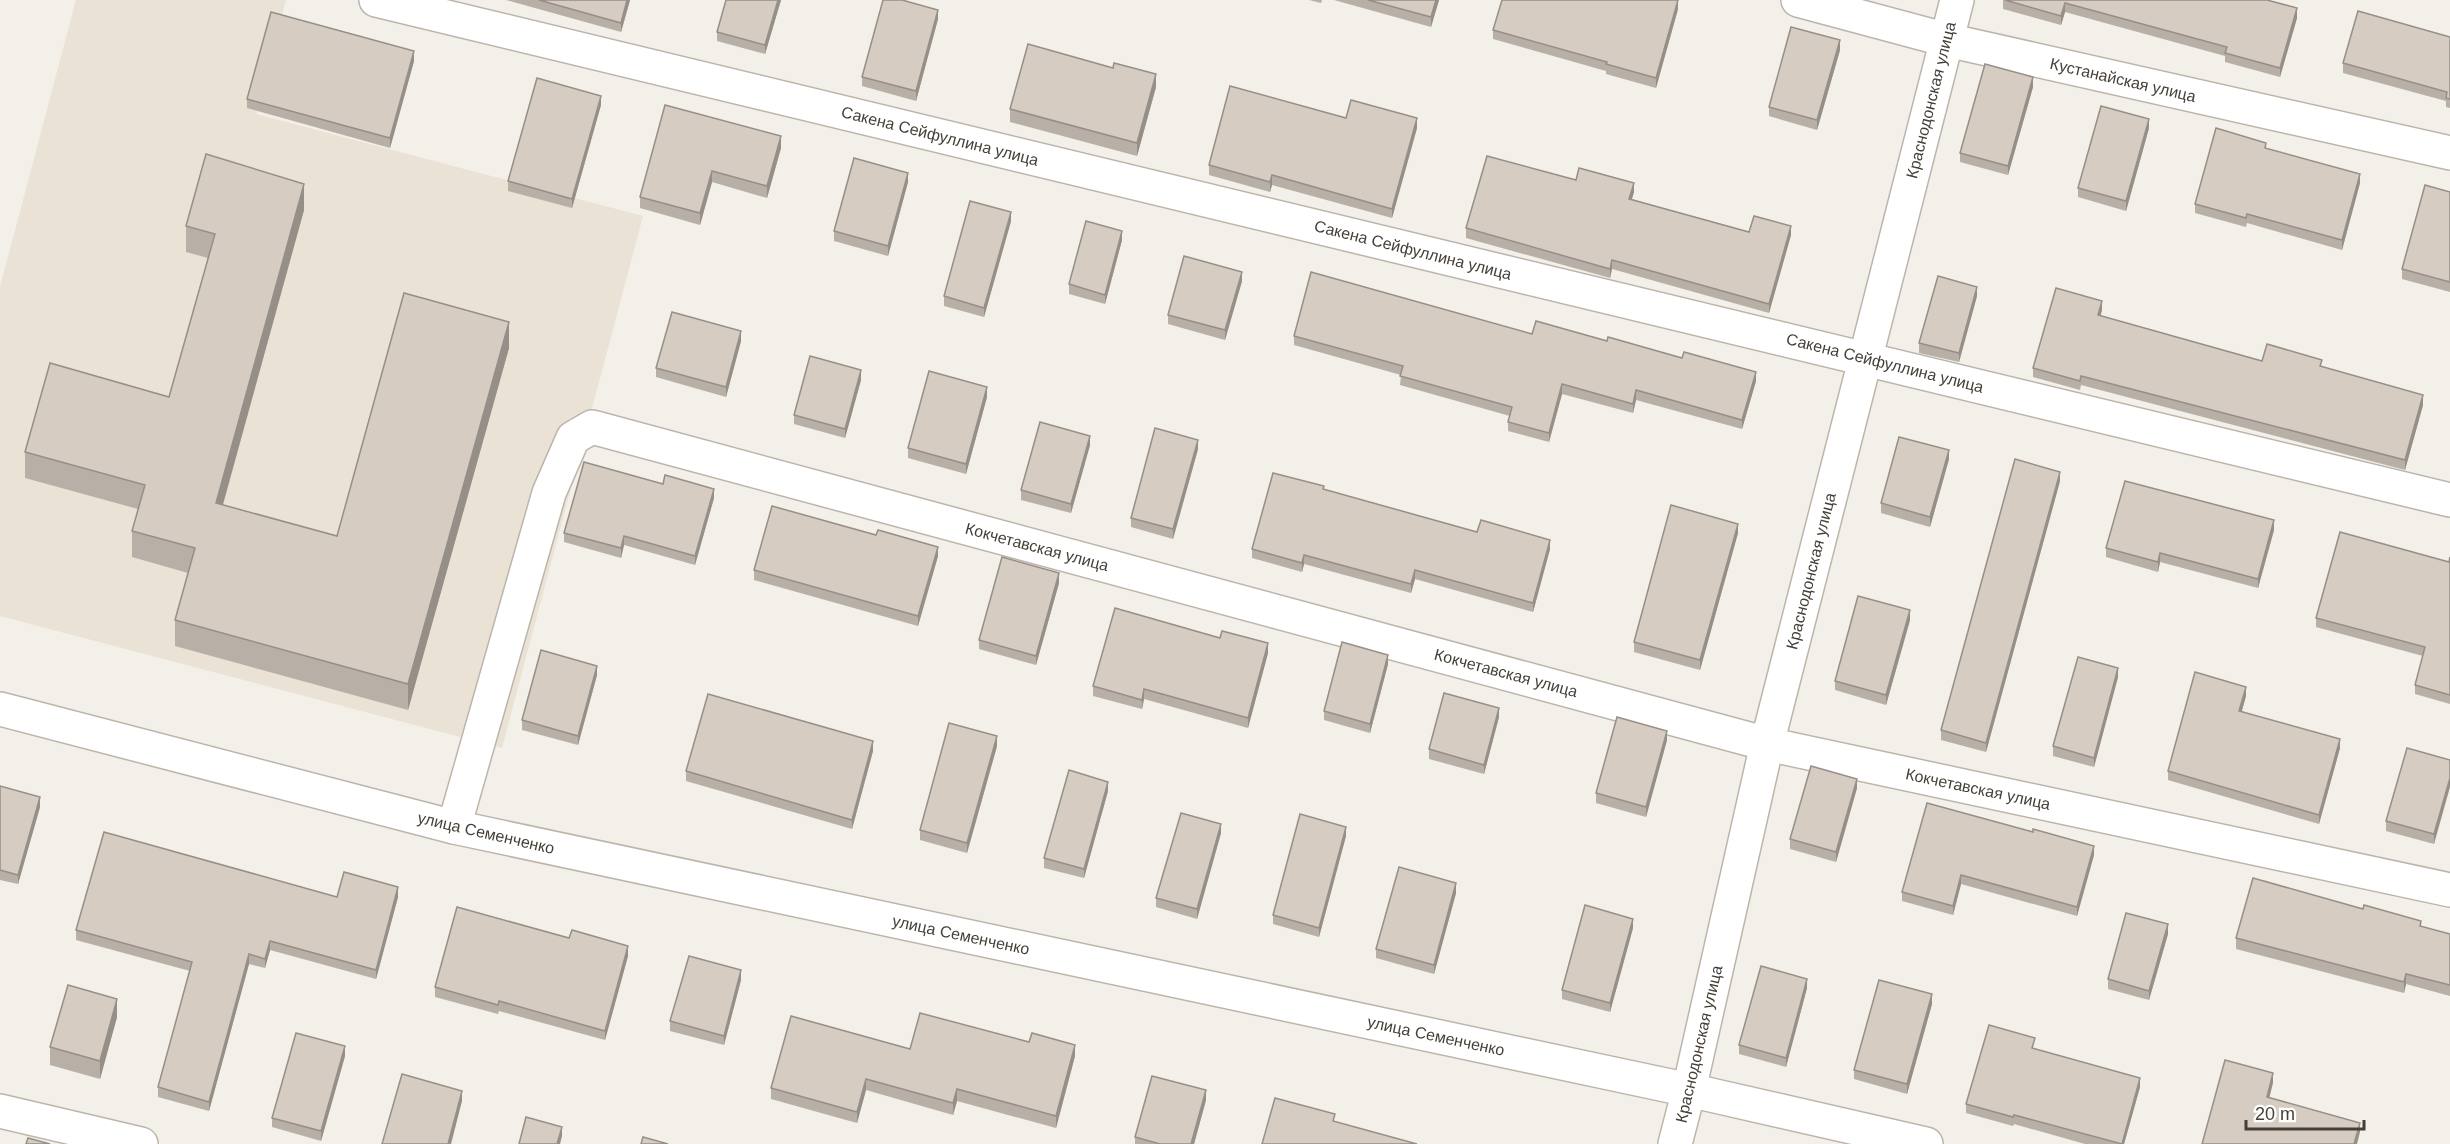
<svg xmlns="http://www.w3.org/2000/svg" width="2450" height="1144" viewBox="0 0 2450 1144" font-family="Helvetica,sans-serif">
<style>
.education{fill:#eae2d4}
.lines{fill:none;stroke-linecap:round;stroke-linejoin:round}
.minor-casing{stroke:#bdb5ac;stroke-width:36}
.minor{stroke:#fff;stroke-width:33}
.wall{fill:#b8afa7}
.shaded-wall{fill:#968f88}
.building{fill:#d6ccc2;stroke:#968f88;stroke-width:1.5}
.labels{text-anchor:middle;dominant-baseline:central;stroke-width:4.5;stroke-linejoin:round;paint-order:stroke}
.street-label{font-size:16px;fill:#453f38;stroke:#fff}
</style>
<rect width="100%" height="100%" fill="#f3efe9"/>
<polygon class="education" points="76,0 286,0 256,114 643,216 502,748 0,616 0,287"/>
<g class="lines">
<defs>
<g id="minor">
<polyline points="376,0 2450,500"/>
<polyline points="1798,0 1947,40 2450,153"/>
<polyline points="0,709 454,827 1689,1090 1926,1144"/>
<polyline points="454,827 549,493 573,438 592,427 1767,744 2450,890"/>
<polyline points="0,1111 141,1144"/>
<polyline points="1675,1144 1689,1090 1767,744 1957,0"/>
</g>
</defs>
<use href="#minor" class="minor-casing"/>
<use href="#minor" class="minor"/>
</g>
<g class="wall">
<polygon points="506,0 630,0 621,32"/>
<polygon points="726,0 781,0 765,54 717,41 717,32"/>
<polygon points="1309,0 1322,0 1321,3"/>
<polygon points="1334,0 1439,0 1431,27"/>
<polygon points="2003,0 2267,0 2297,18 2280,77 2225,62 2225,56 2065,12 2061,25 2003,9"/>
<polygon points="1678,9 1656,88 1606,74 1606,71 1493,39 1493,30"/>
<polygon points="938,19 916,101 862,86 862,77"/>
<polygon points="2450,37 2450,108 2446,107 2446,101 2343,73 2343,63"/>
<polygon points="1840,50 1817,130 1769,116 1769,107"/>
<polygon points="414,61 390,148 247,108 247,99"/>
<polygon points="1156,87 1137,156 1010,122 1010,109"/>
<polygon points="2033,87 2008,175 1960,162 1960,153"/>
<polygon points="601,105 572,208 508,191 508,181"/>
<polygon points="665,105 781,148 767,198 712,182 700,225 640,208 640,197"/>
<polygon points="1346,118 1417,128 1392,218 1272,185 1270,192 1209,175 1209,165"/>
<polygon points="2149,128 2126,211 2078,197 2078,188"/>
<polygon points="2266,149 2360,183 2342,250 2247,223 2246,227 2195,213 2195,204"/>
<polygon points="1576,180 1634,192 1632,199 1749,232 1791,235 1769,313 1612,269 1610,278 1466,238 1466,228"/>
<polygon points="908,182 888,256 834,241 834,231"/>
<polygon points="2450,192 2450,292 2402,279 2402,269"/>
<polygon points="304,210 223,505 337,536 509,348 408,710 175,646 175,620 188,573 132,557 132,531 138,509 25,478 25,452 169,397 208,258 186,252 186,226"/>
<polygon points="1011,221 984,317 944,306 944,296"/>
<polygon points="1122,240 1105,304 1069,294 1069,284"/>
<polygon points="1242,281 1225,340 1168,324 1168,315"/>
<polygon points="1977,296 1959,362 1919,353 1919,343"/>
<polygon points="2102,310 2100,316 2262,361 2322,367 2423,405 2405,470 2081,385 2080,390 2033,377 2033,368"/>
<polygon points="1532,334 1756,381 1742,429 1636,400 1633,413 1562,394 1549,442 1508,431 1508,422 1510,416 1400,385 1401,375 1294,345 1294,336"/>
<polygon points="741,341 726,397 656,377 656,368"/>
<polygon points="861,380 845,438 794,424 794,415"/>
<polygon points="987,397 966,474 908,458 908,448"/>
<polygon points="1090,445 1071,513 1021,500 1021,490"/>
<polygon points="1198,449 1173,539 1131,527 1131,518"/>
<polygon points="1949,459 1930,527 1881,513 1881,503"/>
<polygon points="2060,481 1986,752 1941,740 1941,730"/>
<polygon points="1324,489 1477,532 1550,549 1533,612 1415,579 1411,593 1304,564 1302,572 1252,558 1252,549"/>
<polygon points="714,498 695,565 624,545 621,558 564,542 564,533"/>
<polygon points="2274,530 2258,588 2160,562 2158,572 2106,557 2106,548"/>
<polygon points="1738,533 1700,670 1634,652 1634,642"/>
<polygon points="938,556 918,626 754,580 754,570"/>
<polygon points="2450,557 2450,704 2415,694 2415,685 2423,656 2316,627 2316,618 2449,562"/>
<polygon points="1059,583 1036,665 979,649 979,640"/>
<polygon points="1910,620 1886,705 1835,690 1835,681"/>
<polygon points="1268,653 1248,728 1144,699 1142,709 1093,696 1093,686"/>
<polygon points="1388,664 1370,733 1324,720 1324,711"/>
<polygon points="597,675 578,745 522,730 522,720"/>
<polygon points="2118,677 2094,767 2053,756 2053,746"/>
<polygon points="2246,696 2242,711 2340,748 2319,824 2168,780 2168,771"/>
<polygon points="1499,717 1484,774 1429,759 1429,749"/>
<polygon points="1667,740 1646,817 1596,803 1596,793"/>
<polygon points="997,746 967,853 920,840 920,830"/>
<polygon points="873,751 852,829 686,781 686,771"/>
<polygon points="2450,760 2434,844 2386,831 2386,821"/>
<polygon points="0,786 40,807 18,884 0,880"/>
<polygon points="1857,788 1836,862 1790,849 1790,839"/>
<polygon points="1108,791 1084,878 1044,868 1044,858"/>
<polygon points="1927,803 2094,855 2077,916 1961,884 1953,915 1902,901 1902,892"/>
<polygon points="1221,833 1197,919 1156,907 1156,898"/>
<polygon points="1346,836 1319,937 1273,924 1273,915"/>
<polygon points="1456,893 1434,974 1376,958 1376,949"/>
<polygon points="398,897 376,979 270,950 265,968 249,964 209,1111 158,1097 158,1087 190,971 76,940 76,930"/>
<polygon points="2421,927 2450,934 2450,996 2406,984 2404,993 2236,949 2236,938"/>
<polygon points="1633,928 1610,1012 1562,999 1562,990"/>
<polygon points="2168,934 2149,1000 2108,989 2108,979"/>
<polygon points="628,956 605,1040 499,1011 498,1014 435,997 435,987"/>
<polygon points="741,980 724,1045 670,1031 670,1021"/>
<polygon points="1807,988 1786,1067 1739,1054 1739,1045"/>
<polygon points="1932,1004 1907,1094 1854,1079 1854,1070"/>
<polygon points="117,1017 100,1079 50,1065 50,1047"/>
<polygon points="910,1049 1075,1056 1056,1128 957,1101 953,1115 866,1090 857,1123 771,1099 771,1088"/>
<polygon points="2035,1049 2140,1087 2124,1144 2085,1144 2014,1124 2013,1126 1966,1113 1966,1104"/>
<polygon points="345,1056 321,1141 272,1127 272,1118"/>
<polygon points="1206,1100 1194,1144 1135,1144 1135,1137"/>
</g>
<g class="shaded-wall">
<polygon points="627,0 630,0 621,32 621,23"/>
<polygon points="778,0 781,0 765,54 765,45"/>
<polygon points="1436,0 1439,0 1431,27 1431,17"/>
<polygon points="1678,0 1678,9 1656,88 1656,78"/>
<polygon points="2065,3 2065,12 2061,25 2061,16"/>
<polygon points="2297,8 2297,18 2280,77 2280,68"/>
<polygon points="938,10 938,19 916,101 916,91"/>
<polygon points="1840,40 1840,50 1817,130 1817,120"/>
<polygon points="414,51 414,61 390,148 390,138"/>
<polygon points="1156,74 1156,87 1137,156 1137,143"/>
<polygon points="2033,77 2033,87 2008,175 2008,166"/>
<polygon points="601,96 601,105 572,208 572,199"/>
<polygon points="1417,118 1417,128 1392,218 1392,209"/>
<polygon points="2149,119 2149,128 2126,211 2126,201"/>
<polygon points="781,136 781,148 767,198 767,186"/>
<polygon points="712,171 712,182 700,225 700,213"/>
<polygon points="908,173 908,182 888,256 888,246"/>
<polygon points="2360,174 2360,183 2342,250 2342,240"/>
<polygon points="1272,175 1272,185 1270,192 1270,182"/>
<polygon points="1634,183 1634,192 1629,208 1629,199"/>
<polygon points="304,184 304,210 216,529 216,503"/>
<polygon points="1011,212 1011,221 984,317 984,308"/>
<polygon points="1791,226 1791,235 1769,313 1769,304"/>
<polygon points="1122,231 1122,240 1105,304 1105,295"/>
<polygon points="1612,260 1612,269 1610,278 1610,269"/>
<polygon points="1242,272 1242,281 1225,340 1225,330"/>
<polygon points="1977,287 1977,296 1959,362 1959,353"/>
<polygon points="2102,301 2102,310 2098,325 2098,315"/>
<polygon points="509,322 509,348 408,710 408,684"/>
<polygon points="741,331 741,341 726,397 726,387"/>
<polygon points="861,370 861,380 845,438 845,429"/>
<polygon points="1756,372 1756,381 1742,429 1742,420"/>
<polygon points="1562,384 1562,394 1549,442 1549,433"/>
<polygon points="987,387 987,397 966,474 966,464"/>
<polygon points="1636,390 1636,400 1633,413 1633,404"/>
<polygon points="2423,395 2423,405 2405,470 2405,460"/>
<polygon points="1090,436 1090,445 1071,513 1071,504"/>
<polygon points="1198,440 1198,449 1173,539 1173,529"/>
<polygon points="1949,450 1949,459 1930,527 1930,517"/>
<polygon points="2060,472 2060,481 1986,752 1986,743"/>
<polygon points="714,489 714,498 695,565 695,556"/>
<polygon points="2274,520 2274,530 2258,588 2258,579"/>
<polygon points="1738,524 1738,533 1700,670 1700,660"/>
<polygon points="624,536 624,545 621,558 621,548"/>
<polygon points="1550,540 1550,549 1533,612 1533,603"/>
<polygon points="938,547 938,556 918,626 918,616"/>
<polygon points="2160,553 2160,562 2158,572 2158,562"/>
<polygon points="1304,555 1304,564 1302,572 1302,563"/>
<polygon points="1415,570 1415,579 1411,593 1411,584"/>
<polygon points="1059,573 1059,583 1036,665 1036,656"/>
<polygon points="1910,610 1910,620 1886,705 1886,695"/>
<polygon points="1268,643 1268,653 1248,728 1248,718"/>
<polygon points="1388,655 1388,664 1370,733 1370,724"/>
<polygon points="597,666 597,675 578,745 578,736"/>
<polygon points="2118,668 2118,677 2094,767 2094,758"/>
<polygon points="2246,687 2246,696 2239,720 2239,711"/>
<polygon points="1144,689 1144,699 1142,709 1142,700"/>
<polygon points="1499,708 1499,717 1484,774 1484,765"/>
<polygon points="1667,731 1667,740 1646,817 1646,807"/>
<polygon points="997,736 997,746 967,853 967,843"/>
<polygon points="2340,739 2340,748 2319,824 2319,815"/>
<polygon points="873,741 873,751 852,829 852,820"/>
<polygon points="2450,778 2450,787 2434,844 2434,834"/>
<polygon points="1857,779 1857,788 1836,862 1836,852"/>
<polygon points="1108,782 1108,791 1084,878 1084,869"/>
<polygon points="40,797 40,807 18,884 18,875"/>
<polygon points="1221,824 1221,833 1197,919 1197,909"/>
<polygon points="1346,827 1346,836 1319,937 1319,928"/>
<polygon points="2094,846 2094,855 2077,916 2077,907"/>
<polygon points="1961,875 1961,884 1953,915 1953,906"/>
<polygon points="1456,883 1456,893 1434,974 1434,965"/>
<polygon points="398,887 398,897 376,979 376,970"/>
<polygon points="1633,919 1633,928 1610,1012 1610,1003"/>
<polygon points="2168,924 2168,934 2149,1000 2149,991"/>
<polygon points="270,941 270,950 265,968 265,959"/>
<polygon points="628,946 628,956 605,1040 605,1031"/>
<polygon points="249,954 249,964 209,1111 209,1102"/>
<polygon points="741,970 741,980 724,1045 724,1036"/>
<polygon points="2406,974 2406,984 2404,993 2404,982"/>
<polygon points="1807,979 1807,988 1786,1067 1786,1058"/>
<polygon points="1932,994 1932,1004 1907,1094 1907,1084"/>
<polygon points="117,999 117,1017 100,1079 100,1061"/>
<polygon points="1075,1045 1075,1056 1056,1128 1056,1116"/>
<polygon points="345,1046 345,1056 321,1141 321,1131"/>
<polygon points="2273,1073 2273,1083 2267,1107 2267,1097"/>
<polygon points="2140,1078 2140,1087 2124,1144 2122,1144"/>
<polygon points="866,1079 866,1090 857,1123 857,1112"/>
<polygon points="957,1089 957,1101 953,1115 953,1103"/>
<polygon points="1206,1090 1206,1100 1194,1144 1191,1144"/>
<polygon points="462,1091 462,1101 451,1144 448,1144"/>
<polygon points="2360,1123 2360,1132 2357,1144 2354,1144"/>
<polygon points="562,1127 562,1136 560,1144 557,1144"/>
</g>
<g class="building">
<polygon points="539,0 627,0 621,23"/>
<polygon points="726,0 778,0 765,45 717,32"/>
<polygon points="883,0 902,0 938,10 916,91 862,77"/>
<polygon points="1368,0 1436,0 1431,17"/>
<polygon points="1502,0 1678,0 1656,78 1606,64 1607,62 1493,30"/>
<polygon points="2005,0 2267,0 2297,8 2280,68 2225,53 2227,47 2065,3 2061,16"/>
<polygon points="2358,11 2450,37 2450,99 2446,98 2447,92 2343,63"/>
<polygon points="271,12 414,51 390,138 247,99"/>
<polygon points="1791,27 1840,40 1817,120 1769,107"/>
<polygon points="1028,44 1113,68 1114,63 1156,74 1137,143 1010,109"/>
<polygon points="1985,64 2033,77 2008,166 1960,153"/>
<polygon points="537,78 601,96 572,199 508,181"/>
<polygon points="1230,86 1346,118 1351,100 1417,118 1392,209 1272,175 1270,182 1209,165"/>
<polygon points="665,105 781,136 767,186 712,171 700,213 640,197"/>
<polygon points="2101,106 2149,119 2126,201 2078,188"/>
<polygon points="2216,128 2266,143 2265,148 2360,174 2342,240 2247,214 2246,218 2195,204"/>
<polygon points="206,154 304,184 216,503 337,536 404,293 509,322 408,684 175,620 195,548 132,531 145,485 25,452 50,363 169,397 215,234 186,226"/>
<polygon points="1487,156 1576,180 1579,168 1634,183 1629,199 1749,232 1754,216 1791,226 1769,304 1612,260 1610,269 1466,228"/>
<polygon points="854,158 908,173 888,246 834,231"/>
<polygon points="2425,185 2450,192 2450,282 2402,269"/>
<polygon points="970,201 1011,212 984,308 944,296"/>
<polygon points="1086,221 1122,231 1105,295 1069,284"/>
<polygon points="1184,256 1242,272 1225,330 1168,315"/>
<polygon points="1311,272 1532,334 1536,321 1607,341 1608,337 1682,358 1684,352 1756,372 1742,420 1636,390 1633,404 1562,384 1549,433 1508,422 1512,407 1400,376 1403,366 1294,336"/>
<polygon points="1938,276 1977,287 1959,353 1919,343"/>
<polygon points="2056,288 2102,301 2098,315 2262,361 2267,344 2322,360 2320,366 2423,395 2405,460 2081,376 2080,381 2033,368"/>
<polygon points="672,312 741,331 726,387 656,368"/>
<polygon points="810,356 861,370 845,429 794,415"/>
<polygon points="929,371 987,387 966,464 908,448"/>
<polygon points="1040,422 1090,436 1071,504 1021,490"/>
<polygon points="1155,428 1198,440 1173,529 1131,518"/>
<polygon points="1899,437 1949,450 1930,517 1881,503"/>
<polygon points="2015,459 2060,472 1986,743 1941,730"/>
<polygon points="584,462 663,484 665,475 714,489 695,556 624,536 621,548 564,533"/>
<polygon points="1273,473 1324,486 1323,489 1477,532 1481,520 1550,540 1533,603 1415,570 1411,584 1304,555 1302,563 1252,549"/>
<polygon points="2125,481 2274,520 2258,579 2160,553 2158,562 2106,548"/>
<polygon points="1671,505 1738,524 1700,660 1634,642"/>
<polygon points="772,506 876,535 878,530 938,547 918,616 754,570"/>
<polygon points="2340,532 2449,562 2450,557 2450,695 2415,685 2425,647 2316,618"/>
<polygon points="1002,557 1059,573 1036,656 979,640"/>
<polygon points="1858,596 1910,610 1886,695 1835,681"/>
<polygon points="1115,608 1220,638 1222,631 1268,643 1248,718 1144,689 1142,700 1093,686"/>
<polygon points="1342,642 1388,655 1370,724 1324,711"/>
<polygon points="541,650 597,666 578,736 522,720"/>
<polygon points="2078,657 2118,668 2094,758 2053,746"/>
<polygon points="2195,672 2246,687 2239,711 2340,739 2319,815 2168,771"/>
<polygon points="1444,693 1499,708 1484,765 1429,749"/>
<polygon points="708,694 873,741 852,820 686,771"/>
<polygon points="1617,717 1667,731 1646,807 1596,793"/>
<polygon points="949,723 997,736 967,843 920,830"/>
<polygon points="2407,748 2450,760 2450,778 2434,834 2386,821"/>
<polygon points="1811,766 1857,779 1836,852 1790,839"/>
<polygon points="1069,770 1108,782 1084,869 1044,858"/>
<polygon points="0,786 40,797 18,875 0,870"/>
<polygon points="1927,803 2033,832 2033,829 2094,846 2077,907 1961,875 1953,906 1902,892"/>
<polygon points="1181,813 1221,824 1197,909 1156,898"/>
<polygon points="1300,814 1346,827 1319,928 1273,915"/>
<polygon points="104,832 337,897 344,872 398,887 376,970 270,941 265,959 249,954 209,1102 158,1087 192,962 76,930"/>
<polygon points="1399,867 1456,883 1434,965 1376,949"/>
<polygon points="2253,878 2363,909 2364,905 2421,921 2420,926 2450,934 2450,985 2406,974 2404,982 2236,938"/>
<polygon points="1585,905 1633,919 1610,1003 1562,990"/>
<polygon points="457,907 569,938 572,930 628,946 605,1031 499,1001 498,1005 435,987"/>
<polygon points="2126,913 2168,924 2149,991 2108,979"/>
<polygon points="689,956 741,970 724,1036 670,1021"/>
<polygon points="1761,966 1807,979 1786,1058 1739,1045"/>
<polygon points="1879,980 1932,994 1907,1084 1854,1070"/>
<polygon points="68,985 117,999 100,1061 50,1047"/>
<polygon points="920,1013 1029,1042 1032,1033 1075,1045 1056,1116 957,1089 953,1103 866,1079 857,1112 771,1088 791,1016 910,1049"/>
<polygon points="1989,1025 2035,1038 2032,1048 2140,1078 2122,1144 2014,1115 2013,1117 1966,1104"/>
<polygon points="296,1033 345,1046 321,1131 272,1118"/>
<polygon points="2225,1060 2273,1073 2267,1097 2360,1123 2354,1144 2202,1144"/>
<polygon points="402,1074 462,1091 448,1144 382,1144"/>
<polygon points="1152,1076 1206,1090 1191,1144 1160,1144 1135,1137"/>
<polygon points="1275,1098 1335,1114 1333,1121 1417,1144 1262,1144"/>
<polygon points="526,1117 562,1127 557,1144 519,1144"/>
<polygon points="643,1137 668,1144 641,1144"/>
<polygon points="28,1138 50,1144 26,1144"/>
</g>
<g class="labels">
<g class="street-label">
<text transform="translate(2123 80) rotate(13)">Кустанайская улица</text>
<text transform="translate(1931 100) rotate(-76)">Краснодонская улица</text>
<text transform="translate(940 136) rotate(14)">Сакена Сейфуллина улица</text>
<text transform="translate(1413 250) rotate(14)">Сакена Сейфуллина улица</text>
<text transform="translate(1885 363) rotate(14)">Сакена Сейфуллина улица</text>
<text transform="translate(1037 547) rotate(15)">Кокчетавская улица</text>
<text transform="translate(1811 571) rotate(-76)">Краснодонская улица</text>
<text transform="translate(1506 673) rotate(15)">Кокчетавская улица</text>
<text transform="translate(1978 789) rotate(12)">Кокчетавская улица</text>
<text transform="translate(486 833) rotate(13)">улица Семенченко</text>
<text transform="translate(961 935) rotate(12)">улица Семенченко</text>
<text transform="translate(1436 1036) rotate(12)">улица Семенченко</text>
<text transform="translate(1699 1044) rotate(-77)">Краснодонская улица</text>
</g>
</g>
<path d="M2246 1120v9h118v-9" fill="none" stroke="#453f38" stroke-width="3"/>
<text x="2255" y="1120" font-size="18" fill="#453f38" stroke="#ffffff" stroke-width="4.5" paint-order="stroke">20 m</text>
</svg>
